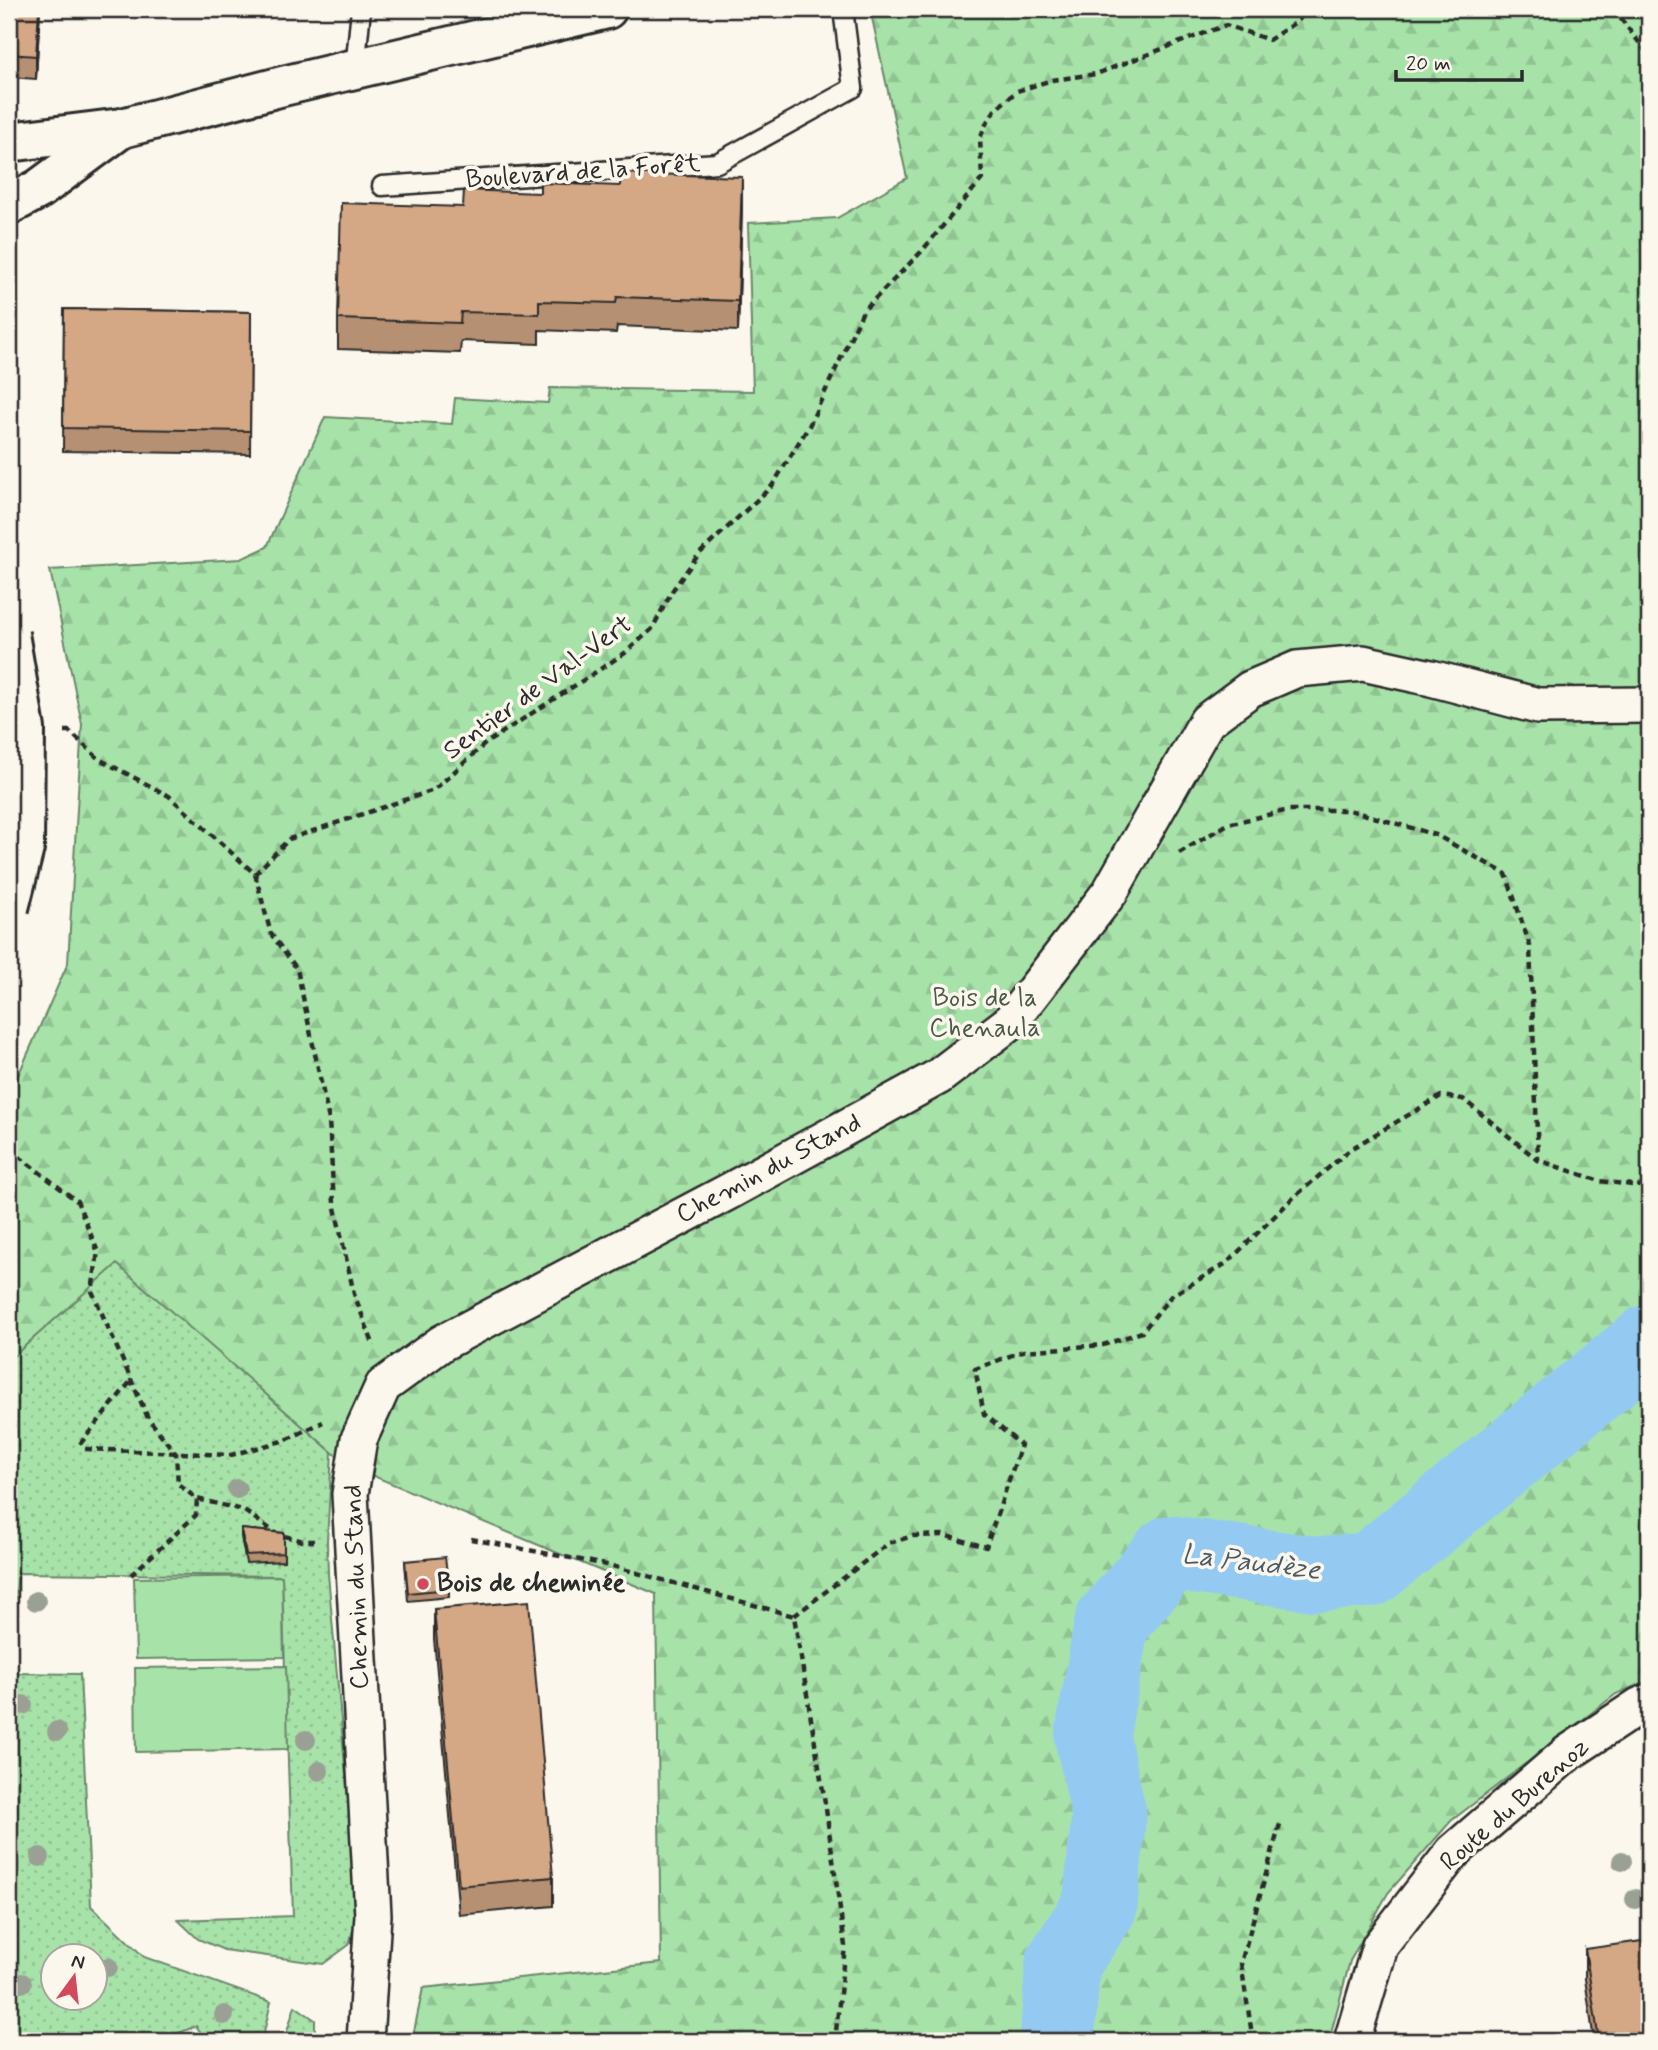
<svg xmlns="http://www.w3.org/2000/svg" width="1658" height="2050" viewBox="0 0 1658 2050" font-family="Mynerve,sans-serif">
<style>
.grass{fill:url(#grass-dots);stroke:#69876a;stroke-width:2;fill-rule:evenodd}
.forest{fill:url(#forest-firs);stroke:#69876a;stroke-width:2}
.park{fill:#a7e3a9;stroke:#69876a;stroke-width:2}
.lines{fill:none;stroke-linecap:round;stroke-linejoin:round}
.river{stroke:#94caf2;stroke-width:75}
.service-casing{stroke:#2b2b2b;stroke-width:23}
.minor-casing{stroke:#2b2b2b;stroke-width:40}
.tertiary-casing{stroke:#2b2b2b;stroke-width:44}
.path{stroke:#2b2b2b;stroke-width:4.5;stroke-dasharray:7 5;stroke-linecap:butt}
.service{stroke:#fbf7ec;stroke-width:18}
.minor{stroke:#fbf7ec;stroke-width:35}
.tertiary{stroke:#fbf7ec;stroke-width:38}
.tertiary-bridge-casing{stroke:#2b2b2b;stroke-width:44;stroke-linecap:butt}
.tertiary-bridge{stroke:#fbf7ec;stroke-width:38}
.tree{fill:#9aa093}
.wall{fill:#b69072;stroke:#2b2b2b;stroke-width:2}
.shaded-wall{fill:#94755d;stroke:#2b2b2b;stroke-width:2}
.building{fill:#d4a785;stroke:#2b2b2b;stroke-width:2}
.poi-dot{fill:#d1495b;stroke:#fbf7ec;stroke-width:2.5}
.labels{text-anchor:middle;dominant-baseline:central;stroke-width:7;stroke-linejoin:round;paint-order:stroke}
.street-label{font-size:26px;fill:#2b2b2b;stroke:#fbf7ec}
.park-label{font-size:26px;fill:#4a594a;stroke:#fbf7ec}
.poi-label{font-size:26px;font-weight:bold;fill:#2b2b2b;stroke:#fbf7ec;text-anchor:start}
.water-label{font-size:28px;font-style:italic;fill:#4a5b67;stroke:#fbf7ec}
</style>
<defs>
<pattern id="grass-dots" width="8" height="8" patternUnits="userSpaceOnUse" patternTransform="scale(1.75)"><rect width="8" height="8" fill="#a7e3a9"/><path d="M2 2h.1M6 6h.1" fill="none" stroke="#90c392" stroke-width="1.8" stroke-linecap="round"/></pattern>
<pattern id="forest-firs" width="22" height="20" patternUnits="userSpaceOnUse" patternTransform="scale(1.75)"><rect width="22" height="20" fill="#a7e3a9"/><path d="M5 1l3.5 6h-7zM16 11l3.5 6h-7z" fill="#90c392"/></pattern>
</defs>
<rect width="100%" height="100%" fill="#fbf7ec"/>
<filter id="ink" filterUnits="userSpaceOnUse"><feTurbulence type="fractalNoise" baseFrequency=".0143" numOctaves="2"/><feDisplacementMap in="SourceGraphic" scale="14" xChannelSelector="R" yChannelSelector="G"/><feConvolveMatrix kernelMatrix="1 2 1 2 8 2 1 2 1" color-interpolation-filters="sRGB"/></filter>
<g filter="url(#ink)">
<g class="grass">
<polygon points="117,1263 332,1452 327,1541 328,1574 356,1889 356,1919 349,1945 323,1964 224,1950 198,1939 178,1920 293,1916 282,1576 18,1573 9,1661 9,1360"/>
<path d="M9,1673L80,1674L91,1906L144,1957L271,2002L262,2041H207L196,2026L160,2041H9ZM94,1955V1997H52V1955Z"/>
<polygon points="295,2006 315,2020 315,2041 284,2041"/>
</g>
<polygon class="forest" points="870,9 1649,9 1649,1680 1616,1694 1451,1821 1388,1893 1350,1961 1329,2041 412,2041 423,1988 661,1963 656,1594 347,1465 117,1264 9,1360 9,1096 68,963 82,724 50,570 241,559 267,547 325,417 452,424 455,398 548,403 550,388 753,391 748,223 837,218 907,178"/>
<g class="park">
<polygon points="282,1576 284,1657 136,1659 134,1578"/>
<polygon points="286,1666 288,1749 136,1752 135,1668"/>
</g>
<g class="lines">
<polyline class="river" points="1057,2041 1063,1963 1100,1906 1109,1814 1092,1737 1112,1622 1170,1553 1318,1574 1370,1570 1649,1342"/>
<defs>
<g id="service">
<polyline points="355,70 361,9"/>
<polyline points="382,186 717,163 853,88 843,9"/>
</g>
<g id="minor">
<polyline points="365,2041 373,1915 350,1494 359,1439 383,1386 442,1343 726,1193 938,1077 1009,1023 1110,892 1207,721 1250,689 1297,669 1363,663 1431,678 1538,706 1649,705"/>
<polyline points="1352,2041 1380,1946 1453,1852 1568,1753 1639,1706 1649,1702"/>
</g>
<g id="tertiary">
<polyline points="9,142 122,128 283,86 607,9"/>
<polyline points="9,205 39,189 120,129"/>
</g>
</defs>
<use href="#service" class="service-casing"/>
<use href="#minor" class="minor-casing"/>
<use href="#tertiary" class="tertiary-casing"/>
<g class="path">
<polyline points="1613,9 1649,55"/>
<polyline points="65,731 69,731 99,759 169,796 255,874"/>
<polyline points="1179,853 1228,824 1289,810 1349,810 1436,835 1506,874 1530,946 1538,1159"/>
<polyline points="255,874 289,839 434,790 486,743 625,653 652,629 672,591 699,554 772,486 809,426 863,311 921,252 982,179 980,138 987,122 995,110 1017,91 1052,80 1096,74 1226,25 1269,40 1299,20 1305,9"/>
<polyline points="255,874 271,934 297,969 329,1120 334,1203 354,1294 374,1346"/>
<polyline points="9,1149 77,1201 98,1252 92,1291 148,1418 176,1454 178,1484 197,1499 243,1510 277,1534 303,1541 314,1541"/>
<polyline points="80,1444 131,1381"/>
<polyline points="85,1449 231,1455 286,1440 323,1422"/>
<polyline points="471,1539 612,1566 794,1616 826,1809 845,1946 835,2041"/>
<polyline points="131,1575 196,1515 197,1499"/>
<polyline points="794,1616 889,1543 913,1536 943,1535 986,1547 1021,1445 984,1414 975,1369 1023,1351 1103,1345 1142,1332 1171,1296 1227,1263 1292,1199 1352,1148 1441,1096 1463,1099 1538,1160 1600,1181 1649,1187"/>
<polyline points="1253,2041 1241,1963 1280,1824"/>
</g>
<use href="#service" class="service"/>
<use href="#minor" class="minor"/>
<use href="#tertiary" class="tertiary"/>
<defs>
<polyline id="tertiary-bridge" points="9,634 25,729 24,848 9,908"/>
</defs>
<use href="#tertiary-bridge" class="tertiary-bridge-casing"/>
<use href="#tertiary-bridge" class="tertiary-bridge"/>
</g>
<g class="tree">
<circle cx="237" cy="1489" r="10"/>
<circle cx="36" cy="1601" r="10"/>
<circle cx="23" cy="1705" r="10"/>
<circle cx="57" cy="1731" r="10"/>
<circle cx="306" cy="1740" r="10"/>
<circle cx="319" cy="1771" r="10"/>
<circle cx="40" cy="1857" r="10"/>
<circle cx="1622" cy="1861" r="10"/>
<circle cx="1635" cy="1899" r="10"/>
<circle cx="108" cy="1967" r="10"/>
<circle cx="22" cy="1983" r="10"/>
<circle cx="224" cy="2015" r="10"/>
</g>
<g class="wall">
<polygon points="9,9 40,9 36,79 9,77"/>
<polygon points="463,207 742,207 738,331 617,326 616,333 539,330 539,344 461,341 460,353 338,349 338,319"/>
<polygon points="64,309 251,312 250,454 63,451"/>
<polygon points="241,1529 284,1533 284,1561 246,1563 241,1537"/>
<polygon points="405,1561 449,1589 449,1597 408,1601"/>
<polygon points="434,1609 553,1877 553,1906 459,1915 434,1639"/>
<polygon points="1585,1949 1649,2041 1594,2041 1585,1979"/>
</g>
<g class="shaded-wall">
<polygon points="39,9 40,9 36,79 36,56"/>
<polygon points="742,177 742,207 738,331 738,301"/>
</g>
<g class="building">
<polygon points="9,9 39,9 36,56 9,54"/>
<polygon points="621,173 742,177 738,301 617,297 616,303 539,301 539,314 461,312 460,323 338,319 341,203 463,207 464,190 540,193 540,183 620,186"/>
<polygon points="64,309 251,312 250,431 63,428"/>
<polygon points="241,1529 284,1533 284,1553 246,1555"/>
<polygon points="445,1557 449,1589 408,1593 405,1561"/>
<polygon points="529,1601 553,1877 459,1886 434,1609"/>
<polygon points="1649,1940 1649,2041 1599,2041 1585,1949"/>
</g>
</g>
<circle class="poi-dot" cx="423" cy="1584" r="7"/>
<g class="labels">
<g class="street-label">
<text transform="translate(583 172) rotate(-4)">Boulevard de la Forêt</text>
<text transform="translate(538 688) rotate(-36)">Sentier de Val-Vert</text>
<text transform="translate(769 1169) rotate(-28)">Chemin du Stand</text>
<text transform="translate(357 1587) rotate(-92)">Chemin du Stand</text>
<text transform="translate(1515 1805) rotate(-41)">Route du Burenoz</text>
</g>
<g class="park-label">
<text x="985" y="999">Bois de la<tspan x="985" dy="30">Chenaula</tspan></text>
</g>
<g class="poi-label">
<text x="437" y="1584">Bois de cheminée</text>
</g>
<g class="water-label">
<text transform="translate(1251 1563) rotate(7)">La Paudèze</text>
</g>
</g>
<rect width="1658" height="2050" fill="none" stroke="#fbf7ec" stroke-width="35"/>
<rect x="18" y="18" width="1623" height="2015" fill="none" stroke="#2b2b2b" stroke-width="2.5" filter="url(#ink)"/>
<g transform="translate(74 1977) rotate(15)"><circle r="33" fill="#fbf7ec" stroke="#a8a59f" stroke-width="2"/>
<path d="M0-5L12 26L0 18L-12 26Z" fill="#d1495b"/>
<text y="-10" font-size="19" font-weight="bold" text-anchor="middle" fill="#2b2b2b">N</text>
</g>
<path d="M1396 70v10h126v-10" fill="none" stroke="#2b2b2b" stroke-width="3.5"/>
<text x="1406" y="70" font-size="21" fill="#2b2b2b" stroke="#fbf7ec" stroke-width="5" paint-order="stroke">20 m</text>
</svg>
